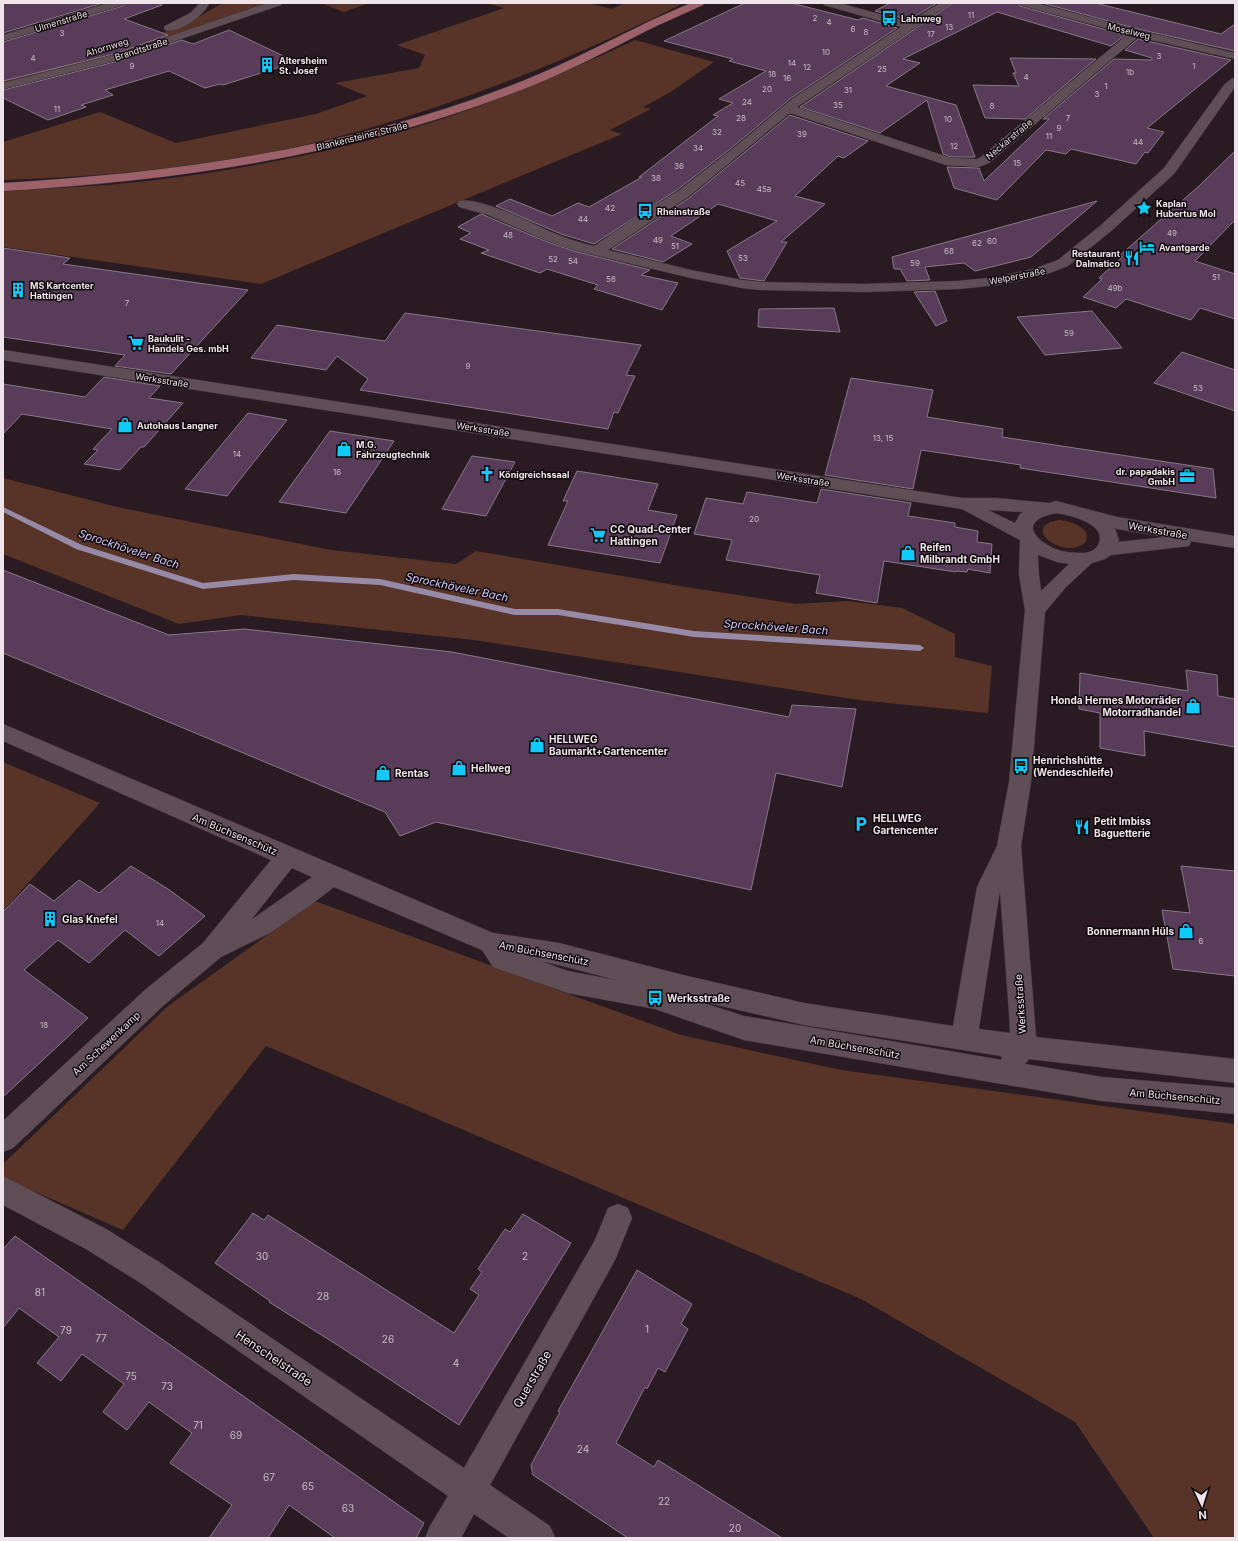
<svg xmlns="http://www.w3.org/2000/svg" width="1238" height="1541" viewBox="0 0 1238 1541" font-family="Inter,sans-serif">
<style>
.green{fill:#573427}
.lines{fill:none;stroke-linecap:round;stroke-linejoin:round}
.stream{fill:#968aa6;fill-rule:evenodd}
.building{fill:#583c5a;stroke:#867886}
.minor-casing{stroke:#43373c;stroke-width:1}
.major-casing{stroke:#43373c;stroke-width:1}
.minor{fill:#604e56;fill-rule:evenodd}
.major{fill:#9d6269;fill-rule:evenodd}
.labels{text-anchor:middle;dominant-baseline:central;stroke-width:3;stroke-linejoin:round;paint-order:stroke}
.number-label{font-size:8px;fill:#c9bac5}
.far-poi-label{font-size:9px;font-weight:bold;fill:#efe4e9;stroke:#0e080b;text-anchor:start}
.far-street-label{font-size:9px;fill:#efe4e9;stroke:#0e080b}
.poi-label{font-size:10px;font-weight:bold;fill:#efe4e9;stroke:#0e080b;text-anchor:start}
.street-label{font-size:10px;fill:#efe4e9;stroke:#0e080b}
.near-number-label{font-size:10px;fill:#c9bac5}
.water-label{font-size:11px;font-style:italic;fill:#dbcaff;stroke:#0e080b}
.near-street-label{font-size:12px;fill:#efe4e9;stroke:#0e080b}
</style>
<rect width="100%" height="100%" fill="#2a1b22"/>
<g class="green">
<polygon points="228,3 268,3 112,57 3,85 3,78 159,34 190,22 219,5"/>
<polygon points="321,3 369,3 344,12"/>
<path d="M486,3H588L612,9L625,3H684C580,55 472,99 359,131C244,164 123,176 3,180V142L100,112L176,143L316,114L367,96L335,83L419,68L425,55L397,45L504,8Z"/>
<path d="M635,40L714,62L669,93L643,107L651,109L610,130L622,134L261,284L3,247V190C38,189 73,187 108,185C196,177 285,162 370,140C462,117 549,80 635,40Z"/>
<polygon points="3,478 117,507 331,550 456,564 476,551 692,588 796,604 847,601 902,608 955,634 955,657 992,666 988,713 859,700 474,640 241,615 179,624 3,554"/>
<path d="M1060,520C1072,522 1093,528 1085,543C1059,561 1020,524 1060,520Z"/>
<polygon points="3,762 100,803 3,911"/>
<polygon points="315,901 681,1035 841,1070 1235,1124 1235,1538 1154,1538 1075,1422 861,1299 266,1046 123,1230 3,1178 3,1164 168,1006"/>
</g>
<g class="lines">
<polygon class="stream" points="3,507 82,545 203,583 294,574 380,579 515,609 558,609 694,631 920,645 924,648 920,651 694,637 558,615 515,615 380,585 294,580 203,589 76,549 3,512"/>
</g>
<g class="building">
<polygon points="3,3 103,3 3,33"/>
<polygon points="125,3 161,3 162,5 124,19 168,35 114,54 3,81 3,42 123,6"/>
<polygon points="745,3 791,3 858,20 863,18 897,28 791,98 734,146 677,190 594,244 561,234 496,206 510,199 552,216 578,203 589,207 642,177 639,177 718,116 713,115 733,103 719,99 766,71 729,61 733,59 664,41"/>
<polygon points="890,3 937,3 909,20 875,11"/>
<polygon points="953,3 1018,3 1020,6 1125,35 1111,46 997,12 903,59 920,63 886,86 956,105 975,157 951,157 943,154 927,100 880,133 800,107"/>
<polygon points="1042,3 1095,3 1221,34 1235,24 1235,51 1138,29"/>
<polygon points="229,30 296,62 223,85 220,84 205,88 169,71 105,90 113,95 81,105 86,107 48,120 3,98 3,90 122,60 182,40 193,44"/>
<polygon points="1138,39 1231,60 1147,128 1164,132 1148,153 1145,152 1136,164 1071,149 1066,154 1046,150 997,200 954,188 947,167 979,168 984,181 1049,119 1043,119 1114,59 1152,60 1152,58 1125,50"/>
<polygon points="1010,58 1096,59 1025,119 985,118 973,85 1019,86 1013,73 1016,73"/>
<polygon points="790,115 868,141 844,158 838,156 795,196 825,204 781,242 787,242 764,281 740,278 727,251 777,221 718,204 671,236 692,244 663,262 612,249 689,198"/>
<polygon points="1235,151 1235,220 1195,261 1235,274 1235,319 1200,308 1191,320 1126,299 1116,308 1083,297 1102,279 1099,278 1122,257 1119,256 1199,186"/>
<polygon points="1097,201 1031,257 975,271 964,263 925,267 930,280 907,281 900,269 894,269 892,257"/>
<polygon points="481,214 545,241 574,251 650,270 641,275 678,283 662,310 594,289 598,285 547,269 540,273 481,253 489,250 460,239 471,233 458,227"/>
<polygon points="3,248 70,258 63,264 248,290 171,374 115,366 125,355 3,337"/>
<polygon points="935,291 947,321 936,326 914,292"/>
<polygon points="834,308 840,332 758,327 759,309"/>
<polygon points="1092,311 1122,348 1045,355 1017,317"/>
<polygon points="405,313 641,345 626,375 635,376 618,413 614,412 608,429 360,390 368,379 337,356 326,370 251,358 277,325 385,341"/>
<polygon points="1182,352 1235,370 1235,411 1154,383"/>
<polygon points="104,377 160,386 149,398 183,403 144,447 141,447 120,470 84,464 98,450 93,449 112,429 22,414 3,434 3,384 85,397"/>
<polygon points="851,378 933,390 927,417 1003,429 1002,437 1213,469 1216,498 1020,468 1021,465 921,450 913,489 825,475"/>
<polygon points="248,413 287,420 227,496 185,489"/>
<polygon points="330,431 394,441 346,513 279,502"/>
<polygon points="472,456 515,462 486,516 442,509"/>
<polygon points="577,471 658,484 648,510 677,515 660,563 548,545 568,501 563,501"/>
<polygon points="821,489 911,503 908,516 955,523 955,527 978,531 977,542 992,544 990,573 968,569 967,572 956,571 956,572 884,561 877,603 816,593 820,575 726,560 732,540 694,534 706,498 743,504 747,492 817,503"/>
<polygon points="3,570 169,635 244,629 452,652 789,717 792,705 856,709 842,787 776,773 751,890 436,822 400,836 385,812 3,653"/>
<polygon points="1186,670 1217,675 1218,696 1235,699 1235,747 1144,731 1145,756 1100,748 1100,713 1079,709 1080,673 1188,691"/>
<polygon points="131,866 168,889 205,916 159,956 125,930 89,963 58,940 24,970 88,1018 3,1097 3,912 30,884 54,901 79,880 99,893"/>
<polygon points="1181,866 1235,871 1235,976 1173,969 1162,910 1190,913"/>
<polygon points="253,1213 264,1220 268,1215 454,1333 479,1295 470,1289 482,1272 478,1269 505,1229 510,1232 523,1214 571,1243 459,1425 339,1346 269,1302 270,1301 215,1263"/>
<polygon points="15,1236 424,1523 416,1538 335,1538 289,1505 268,1538 209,1538 232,1505 170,1463 192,1433 149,1402 127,1430 103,1412 124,1384 82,1354 61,1381 37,1363 59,1337 19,1308 3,1328 3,1249"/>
<polygon points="637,1270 692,1304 681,1324 688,1329 665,1372 658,1368 647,1389 645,1387 616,1443 654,1467 658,1460 782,1538 628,1538 533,1475 531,1465 560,1412 558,1411"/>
</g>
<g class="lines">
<defs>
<g id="minor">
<polygon points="108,3 124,3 123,5 3,41 3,35"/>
<path d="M200,3L209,4C203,16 179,34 165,30L164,28L165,26L190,13Z"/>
<polygon points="267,3 282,3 281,5 122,59 3,89 3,83 114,55"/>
<path d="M823,3H839L909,22L940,3H952L797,107L951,158L977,159L981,157L1128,34L1020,5L1019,3H1036L1138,30L1235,53V59L1138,37L989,163L979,167L946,165L790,113L688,197L608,250L691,270L742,280L761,282L864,284L958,281L997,277L1033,269L1058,260L1101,225L1164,168L1224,85L1231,79L1235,78V87L1174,174L1111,231L1068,266L1042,276L997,285L958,289L864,292L761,290L742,288L691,278L574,250L545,240L488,215L459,207L457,204L459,201C480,196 535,225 556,234C568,239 581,243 594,246L635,218L678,191L735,147L792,99L901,27L824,5Z"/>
<path d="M3,350L962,498H996L1049,503L1056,501L1117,517L1235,536V548L1190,541L1191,542L1189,546L1111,555L1105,559L1092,563L1066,587L1045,612L1031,782L1021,846L1036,1037L1235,1059V1083L1029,1059L1025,1064L1102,1077L1235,1088V1114L1102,1101L744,1040L655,1009L568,993L493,967L482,950L334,887L312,904L270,933L221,957L164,1005L13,1148L3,1152V1121L146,989L203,943L271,860L3,741V724L493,933L559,943L683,975L804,1003L953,1026L977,887L997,846L1009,782L1025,610L1019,575L1020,540L962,509L3,360ZM988,510L1023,512L1020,514L1015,523ZM1056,513C1070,515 1109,524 1098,545C1095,551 1088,553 1082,553C1073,553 1063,552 1055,549C1028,536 1023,519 1056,513ZM1115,528L1117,529L1166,537L1118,542L1119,540ZM1038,555L1057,562L1069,564L1041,591L1039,575ZM292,868L312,877L251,920ZM1000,890L1009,1013L1010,1033L979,1029ZM540,961L559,965L620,981L568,971ZM691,999L804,1025L1001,1056L1002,1060L744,1016Z"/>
<polygon points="3,1176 106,1229 159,1262 464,1468 595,1240 608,1208 618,1204 628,1208 632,1218 615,1260 490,1485 550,1526 555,1538 509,1538 474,1514 461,1538 425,1538 430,1526 448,1496 139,1282 86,1249 3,1205"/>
</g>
<path id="major" d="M691,3H704L703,5C684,14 664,22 646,31C603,53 561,75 516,92C352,155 178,181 3,191V183C175,173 345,149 507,87C553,70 595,48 638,27C655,18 673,11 691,3Z"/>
</defs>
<use href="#minor" class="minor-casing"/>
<use href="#major" class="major-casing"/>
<use href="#minor" class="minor"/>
<use href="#major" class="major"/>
</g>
<defs>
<symbol id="bus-bare" viewBox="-9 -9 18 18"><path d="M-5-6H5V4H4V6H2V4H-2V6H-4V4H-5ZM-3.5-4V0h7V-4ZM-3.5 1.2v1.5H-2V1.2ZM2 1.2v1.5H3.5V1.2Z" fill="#0fcafa" stroke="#0e080b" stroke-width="2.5" paint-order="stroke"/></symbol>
<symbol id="building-bare" viewBox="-9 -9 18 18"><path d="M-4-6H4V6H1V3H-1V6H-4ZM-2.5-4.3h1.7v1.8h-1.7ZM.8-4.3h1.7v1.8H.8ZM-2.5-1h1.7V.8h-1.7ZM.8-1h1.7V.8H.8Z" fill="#0fcafa" stroke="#0e080b" stroke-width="2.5" paint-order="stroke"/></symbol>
<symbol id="sight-bare" viewBox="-9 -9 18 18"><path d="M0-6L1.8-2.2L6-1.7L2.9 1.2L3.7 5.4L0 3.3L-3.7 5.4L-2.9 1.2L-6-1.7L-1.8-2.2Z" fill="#0fcafa" stroke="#0e080b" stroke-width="2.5" paint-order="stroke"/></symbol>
<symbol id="hotel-bare" viewBox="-9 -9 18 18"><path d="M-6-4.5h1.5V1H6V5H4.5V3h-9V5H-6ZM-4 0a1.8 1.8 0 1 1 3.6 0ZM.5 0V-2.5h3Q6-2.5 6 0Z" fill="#0fcafa" stroke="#0e080b" stroke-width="2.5" paint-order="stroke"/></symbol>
<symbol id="restaurant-bare" viewBox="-9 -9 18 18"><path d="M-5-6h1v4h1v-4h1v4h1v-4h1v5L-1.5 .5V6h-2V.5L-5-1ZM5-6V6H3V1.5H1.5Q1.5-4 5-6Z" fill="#0fcafa" stroke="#0e080b" stroke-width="2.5" paint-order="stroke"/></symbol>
<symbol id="supermarket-bare" viewBox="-9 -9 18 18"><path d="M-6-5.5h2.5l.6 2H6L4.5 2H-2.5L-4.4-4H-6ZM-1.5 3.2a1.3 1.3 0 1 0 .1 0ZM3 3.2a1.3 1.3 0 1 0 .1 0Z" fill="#0fcafa" stroke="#0e080b" stroke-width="2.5" paint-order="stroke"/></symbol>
<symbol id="shop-bare" viewBox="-9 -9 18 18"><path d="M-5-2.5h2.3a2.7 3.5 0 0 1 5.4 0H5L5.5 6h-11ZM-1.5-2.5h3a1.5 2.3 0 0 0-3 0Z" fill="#0fcafa" stroke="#0e080b" stroke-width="2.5" paint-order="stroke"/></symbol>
<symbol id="church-bare" viewBox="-9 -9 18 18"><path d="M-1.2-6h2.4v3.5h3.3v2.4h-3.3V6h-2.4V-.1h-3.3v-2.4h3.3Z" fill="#0fcafa" stroke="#0e080b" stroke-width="2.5" paint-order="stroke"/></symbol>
<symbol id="office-bare" viewBox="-9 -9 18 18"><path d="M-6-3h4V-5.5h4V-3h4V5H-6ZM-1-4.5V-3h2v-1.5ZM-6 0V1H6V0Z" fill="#0fcafa" stroke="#0e080b" stroke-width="2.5" paint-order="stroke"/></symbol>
<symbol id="parking-bare" viewBox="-9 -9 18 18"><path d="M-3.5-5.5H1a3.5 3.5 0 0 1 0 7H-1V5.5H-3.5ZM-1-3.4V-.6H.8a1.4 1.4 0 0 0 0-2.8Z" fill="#0fcafa" stroke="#0e080b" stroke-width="2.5" paint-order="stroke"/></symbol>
</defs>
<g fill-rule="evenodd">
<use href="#bus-bare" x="878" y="7" width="22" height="22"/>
<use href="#building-bare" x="256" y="54" width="22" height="22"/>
<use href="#sight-bare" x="1133" y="197" width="22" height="22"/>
<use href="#bus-bare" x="634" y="200" width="22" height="22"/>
<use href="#hotel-bare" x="1136" y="236" width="22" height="22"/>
<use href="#restaurant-bare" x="1121" y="247" width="22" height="22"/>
<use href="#building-bare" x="7" y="279" width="22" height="22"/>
<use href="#supermarket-bare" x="125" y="332" width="22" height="22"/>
<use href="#shop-bare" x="114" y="414" width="22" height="22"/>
<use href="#shop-bare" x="333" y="438" width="22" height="22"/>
<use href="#church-bare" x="476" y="463" width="22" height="22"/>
<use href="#office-bare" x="1176" y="465" width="22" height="22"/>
<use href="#supermarket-bare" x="587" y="524" width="22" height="22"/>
<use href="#shop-bare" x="897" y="542" width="22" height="22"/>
<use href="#shop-bare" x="1182" y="695" width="22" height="22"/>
<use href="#shop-bare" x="526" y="734" width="22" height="22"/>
<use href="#bus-bare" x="1010" y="755" width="22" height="22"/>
<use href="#shop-bare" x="448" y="757" width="22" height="22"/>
<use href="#shop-bare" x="372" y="762" width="22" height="22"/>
<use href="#parking-bare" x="850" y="813" width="22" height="22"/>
<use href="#restaurant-bare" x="1071" y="816" width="22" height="22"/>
<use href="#building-bare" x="39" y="908" width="22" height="22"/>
<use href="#shop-bare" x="1175" y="920" width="22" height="22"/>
<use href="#bus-bare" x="644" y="987" width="22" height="22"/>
</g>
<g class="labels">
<g class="number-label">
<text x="971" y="15">11</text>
<text x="815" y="18">2</text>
<text x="829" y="22">4</text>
<text x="949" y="27">13</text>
<text x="853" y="29">6</text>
<text x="866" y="32">8</text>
<text x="62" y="33">3</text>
<text x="931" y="34">17</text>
<text x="826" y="52">10</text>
<text x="1159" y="56">3</text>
<text x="33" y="58">4</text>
<text x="792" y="63">14</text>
<text x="132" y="66">9</text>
<text x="1194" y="66">1</text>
<text x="807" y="67">12</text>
<text x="882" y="69">25</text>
<text x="1130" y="72">1b</text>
<text x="772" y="74">18</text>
<text x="1026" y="77">4</text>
<text x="787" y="78">16</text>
<text x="1106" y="86">1</text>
<text x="767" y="89">20</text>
<text x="848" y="90">31</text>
<text x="1097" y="94">3</text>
<text x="747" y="102">24</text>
<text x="838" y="105">35</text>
<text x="992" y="106">8</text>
<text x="57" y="109">11</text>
<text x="741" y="118">28</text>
<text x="1068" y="118">7</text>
<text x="948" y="119">10</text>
<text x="1059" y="128">9</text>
<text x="717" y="132">32</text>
<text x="802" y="134">39</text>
<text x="1049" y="136">11</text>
<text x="1138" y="142">44</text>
<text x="954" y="146">12</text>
<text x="698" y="148">34</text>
<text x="1017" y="163">15</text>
<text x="679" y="166">36</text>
<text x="656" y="178">38</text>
<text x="740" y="183">45</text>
<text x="764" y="189">45a</text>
<text x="610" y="208">42</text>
<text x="583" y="219">44</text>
<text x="1172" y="233">49</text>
<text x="508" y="235">48</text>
<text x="658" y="240">49</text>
<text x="992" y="241">60</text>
<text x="977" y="243">62</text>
<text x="675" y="246">51</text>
<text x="949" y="251">68</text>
<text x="743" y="258">53</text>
<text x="553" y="259">52</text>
<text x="573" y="261">54</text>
<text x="915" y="263">59</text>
<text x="1216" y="277">51</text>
<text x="611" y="279">56</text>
<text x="1115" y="288">49b</text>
<text x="127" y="303">7</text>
<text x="1069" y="333">59</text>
<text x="468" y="366">9</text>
<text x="1198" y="388">53</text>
<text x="883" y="438">13, 15</text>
<text x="237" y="454">14</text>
<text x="337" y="472">16</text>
<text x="754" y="519">20</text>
<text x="160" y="923">14</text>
<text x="1201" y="941">6</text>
<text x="44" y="1025">18</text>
</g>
<g class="far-poi-label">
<text x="901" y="18">Lahnweg</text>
<text x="279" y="60">Altersheim<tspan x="279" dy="10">St. Josef</tspan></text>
<text x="1156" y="203">Kaplan<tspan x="1156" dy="10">Hubertus Mol</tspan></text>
<text x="657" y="211">Rheinstraße</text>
<text x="1159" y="247">Avantgarde</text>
<text x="1120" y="253" text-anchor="end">Restaurant<tspan x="1120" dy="10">Dalmatico</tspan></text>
<text x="30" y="285">MS Kartcenter<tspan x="30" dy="10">Hattingen</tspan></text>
<text x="148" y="338">Baukulit -<tspan x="148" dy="10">Handels Ges. mbH</tspan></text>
<text x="137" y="425">Autohaus Langner</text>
<text x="356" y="444">M.G.<tspan x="356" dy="10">Fahrzeugtechnik</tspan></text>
<text x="1175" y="471" text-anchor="end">dr. papadakis<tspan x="1175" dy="10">GmbH</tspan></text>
<text x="499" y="474">Königreichssaal</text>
</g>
<g class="far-street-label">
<text transform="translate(61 21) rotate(-17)">Ulmenstraße</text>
<text transform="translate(1129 31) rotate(14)">Moselweg</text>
<text transform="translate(107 47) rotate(-17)">Ahornweg</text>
<text transform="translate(141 49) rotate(-18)">Brandtstraße</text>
<text transform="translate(362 136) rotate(-14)">Blankensteiner Straße</text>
<text transform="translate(1009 139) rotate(-40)">Neckarstraße</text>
<text transform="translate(1017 276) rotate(-11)">Welperstraße</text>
<text transform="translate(162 380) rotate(9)">Werksstraße</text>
<text transform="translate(483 429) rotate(9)">Werksstraße</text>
<text transform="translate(803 479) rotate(9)">Werksstraße</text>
</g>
<g class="poi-label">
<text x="610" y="529">CC Quad-Center<tspan x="610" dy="12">Hattingen</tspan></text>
<text x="920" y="547">Reifen<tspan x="920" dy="12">Milbrandt GmbH</tspan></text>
<text x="1181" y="700" text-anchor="end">Honda Hermes Motorräder<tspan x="1181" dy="12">Motorradhandel</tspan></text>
<text x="549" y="739">HELLWEG<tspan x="549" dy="12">Baumarkt+Gartencenter</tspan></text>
<text x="1033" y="760">Henrichshütte<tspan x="1033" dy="12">(Wendeschleife)</tspan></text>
<text x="471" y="768">Hellweg</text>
<text x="395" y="773">Rentas</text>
<text x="873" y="818">HELLWEG<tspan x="873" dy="12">Gartencenter</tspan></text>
<text x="1094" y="821">Petit Imbiss<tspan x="1094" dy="12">Baguetterie</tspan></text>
<text x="62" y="919">Glas Knefel</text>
<text x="1174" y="931" text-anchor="end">Bonnermann Hüls</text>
<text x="667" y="998">Werksstraße</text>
</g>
<g class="street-label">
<text transform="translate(1158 530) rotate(10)">Werksstraße</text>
<text transform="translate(235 834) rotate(23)">Am Büchsenschütz</text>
<text transform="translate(544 953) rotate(11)">Am Büchsenschütz</text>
<text transform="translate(1020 1004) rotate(-94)">Werksstraße</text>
<text transform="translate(106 1043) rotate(-43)">Am Schewenkamp</text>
<text transform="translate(855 1047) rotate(10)">Am Büchsenschütz</text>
<text transform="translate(1175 1096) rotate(5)">Am Büchsenschütz</text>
</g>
<g class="near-number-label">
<text x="262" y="1256">30</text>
<text x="525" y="1256">2</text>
<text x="40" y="1292">81</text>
<text x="323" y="1296">28</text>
<text x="647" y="1329">1</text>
<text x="66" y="1330">79</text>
<text x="101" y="1338">77</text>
<text x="388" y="1339">26</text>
<text x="456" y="1363">4</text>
<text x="131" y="1376">75</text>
<text x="167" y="1386">73</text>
<text x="198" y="1425">71</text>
<text x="236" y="1435">69</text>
<text x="583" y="1449">24</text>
<text x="269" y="1477">67</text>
<text x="308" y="1486">65</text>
<text x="664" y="1501">22</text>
<text x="348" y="1508">63</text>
<text x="735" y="1528">20</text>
</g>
<g class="water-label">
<text transform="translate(129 549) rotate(18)">Sprockhöveler Bach</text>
<text transform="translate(457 587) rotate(12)">Sprockhöveler Bach</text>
<text transform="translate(776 627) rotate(4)">Sprockhöveler Bach</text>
</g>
<g class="near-street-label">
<text transform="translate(274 1358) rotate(34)">Henschelstraße</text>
<text transform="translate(532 1379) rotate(-60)">Querstraße</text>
</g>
</g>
<rect width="1238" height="1541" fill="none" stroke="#efe4e9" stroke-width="8"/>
<g transform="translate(1202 1505) rotate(176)" stroke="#0e080b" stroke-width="3" paint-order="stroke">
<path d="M0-3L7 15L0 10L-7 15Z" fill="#efe4e9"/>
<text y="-6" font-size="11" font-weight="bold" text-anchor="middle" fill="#efe4e9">N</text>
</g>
</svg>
